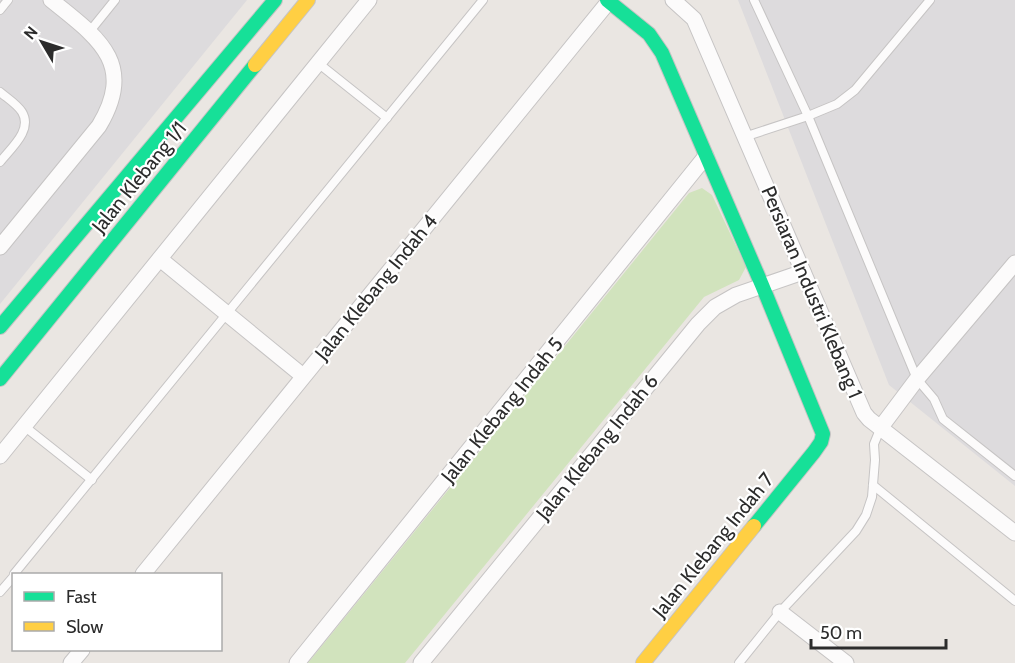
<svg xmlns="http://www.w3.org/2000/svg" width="1015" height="663" viewBox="0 0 1015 663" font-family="Cabin,sans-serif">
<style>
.industrial{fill:#dddbdd}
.green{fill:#d1e3bd}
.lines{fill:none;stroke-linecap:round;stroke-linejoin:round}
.lane-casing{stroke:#c6c4c4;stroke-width:10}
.street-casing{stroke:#c6c4c4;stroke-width:17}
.fast-casing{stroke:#c6c4c4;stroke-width:16}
.slow-casing{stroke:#c6c4c4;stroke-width:16}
.lane{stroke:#fcfbfb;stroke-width:8}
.street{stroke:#fcfbfb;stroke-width:15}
.fast{stroke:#16e098;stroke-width:14}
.slow{stroke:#ffcf43;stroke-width:14}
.labels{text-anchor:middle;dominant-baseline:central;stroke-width:4.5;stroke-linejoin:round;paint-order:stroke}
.street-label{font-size:20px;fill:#2c2c2c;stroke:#fff}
</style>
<rect width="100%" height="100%" fill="#eae6e2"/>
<g class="industrial">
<polygon points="0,0 247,0 0,304"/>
<polygon points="738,0 1015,0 1015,486 889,385"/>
</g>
<polygon class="green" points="702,188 712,195 746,267 739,280 704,297 405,663 308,663 689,193"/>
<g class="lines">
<defs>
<g id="lane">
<polyline points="754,0 808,116 917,379 934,399 943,419 1015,476"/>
<polyline points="0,10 8,0"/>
<polyline points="90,31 115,0"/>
<polyline points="318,63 387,118"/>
<path d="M0,92C7,98 17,104 22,112C33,130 11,148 0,162"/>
<polyline points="744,137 808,116 837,104 855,90 930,0"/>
<polyline points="24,426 92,480"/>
<polyline points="873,485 1015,601"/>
<polyline points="14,574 483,0"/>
<polyline points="0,592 14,576"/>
<polyline points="739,663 780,612 856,531 866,515 872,497 875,460 874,444 881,427"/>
</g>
<g id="street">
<polyline points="673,0 694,19 864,413 869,419 1015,533"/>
<path d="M0,247L99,126C137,63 97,37 51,0"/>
<polyline points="160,259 303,376"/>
<polyline points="881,427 917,379 1015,263"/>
<polyline points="0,456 369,0"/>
<polyline points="143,574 610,0"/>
<polyline points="780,612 846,663"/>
<polyline points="71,663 82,650"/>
<polyline points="297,663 706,156"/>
<polyline points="421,663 698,324 715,307 736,295 803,272"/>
</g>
<g id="fast">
<polyline points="607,0 649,34 662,53 762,285 823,434 821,442 814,452 754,526"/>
<polyline points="0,327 275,0"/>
<polyline points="0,379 255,65"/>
</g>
<g id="slow">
<polyline points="255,65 308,0"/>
<polyline points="643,663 754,526"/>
</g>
</defs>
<use href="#lane" class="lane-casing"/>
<use href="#street" class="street-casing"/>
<use href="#fast" class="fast-casing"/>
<use href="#slow" class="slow-casing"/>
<use href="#lane" class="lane"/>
<use href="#street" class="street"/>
<use href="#fast" class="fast"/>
<use href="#slow" class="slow"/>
</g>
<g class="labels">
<g class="street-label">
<text transform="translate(139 177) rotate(-51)">Jalan Klebang 1/1</text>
<text transform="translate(376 287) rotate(-51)">Jalan Klebang Indah 4</text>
<text transform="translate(812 292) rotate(67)">Persiaran Industri Klebang 1</text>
<text transform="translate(502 410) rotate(-51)">Jalan Klebang Indah 5</text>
<text transform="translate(597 447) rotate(-51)">Jalan Klebang Indah 6</text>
<text transform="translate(713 545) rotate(-51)">Jalan Klebang Indah 7</text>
</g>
</g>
<rect x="12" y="573" width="210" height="78" fill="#ffffff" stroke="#ababab" stroke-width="1.5"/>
<rect x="24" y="592" width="30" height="9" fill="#16e098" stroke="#ababab" stroke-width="1.5"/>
<text x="66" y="603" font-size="18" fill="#2c2c2c">Fast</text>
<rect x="24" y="622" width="30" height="9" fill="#ffcf43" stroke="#ababab" stroke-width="1.5"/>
<text x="66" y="633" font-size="18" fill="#2c2c2c">Slow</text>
<g transform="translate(42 42) rotate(309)" stroke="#ffffff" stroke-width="4.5" paint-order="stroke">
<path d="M0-4.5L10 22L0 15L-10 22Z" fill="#2c2c2c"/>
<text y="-9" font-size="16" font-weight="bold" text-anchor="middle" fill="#2c2c2c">N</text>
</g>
<path d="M811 639v9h135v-9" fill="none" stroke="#2c2c2c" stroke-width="3"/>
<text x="820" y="639" font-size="18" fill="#2c2c2c" stroke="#ffffff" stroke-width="4.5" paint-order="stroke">50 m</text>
</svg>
